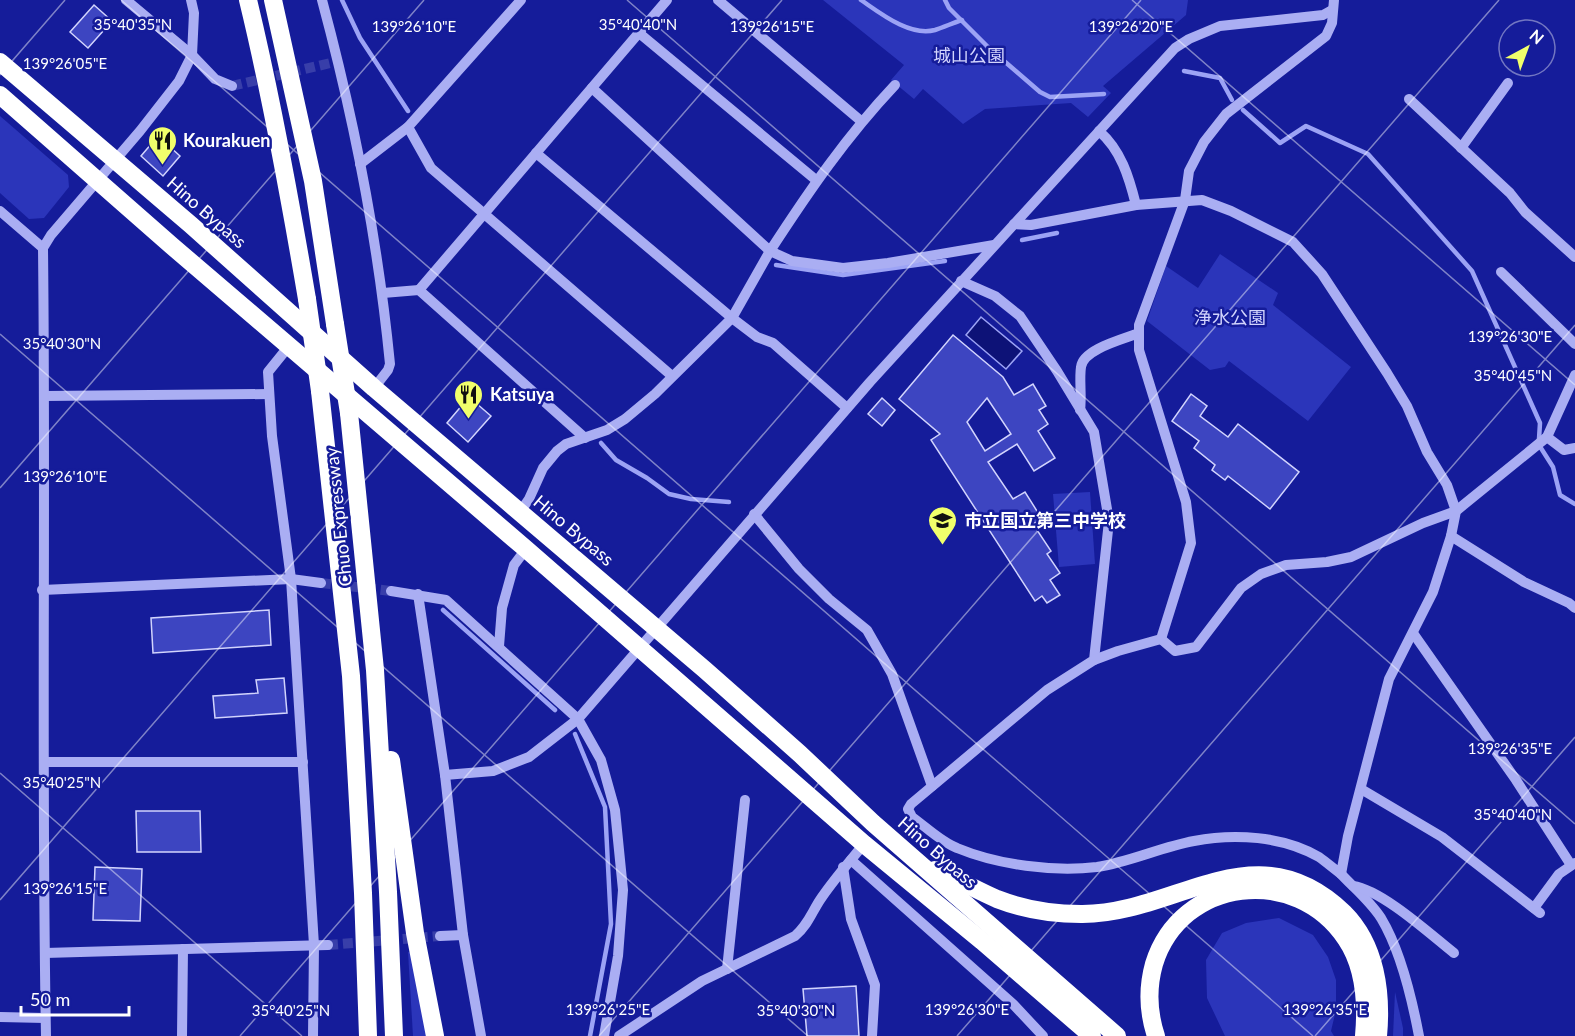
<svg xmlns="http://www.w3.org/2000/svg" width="1575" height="1036" viewBox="0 0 1575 1036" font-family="Lato,'Noto Sans JP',sans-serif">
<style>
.green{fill:#2b35ba}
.water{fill:#0d1277;stroke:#9ca3f5;stroke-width:1.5}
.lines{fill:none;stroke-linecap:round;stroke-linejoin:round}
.stream{stroke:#9ca3f5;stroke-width:4.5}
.building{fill:#3d45c1;stroke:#d2d4fd;stroke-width:1.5;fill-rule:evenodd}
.minor-tunnel{stroke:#383ea9;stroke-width:10;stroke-dasharray:10 5;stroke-linecap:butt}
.minor{stroke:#aaaef3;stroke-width:10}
.highway{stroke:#fff;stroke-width:18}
.highway-bridge{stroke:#fff;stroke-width:18}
.ticks{fill:none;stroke:#fff;stroke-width:1.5;stroke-opacity:0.45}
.labels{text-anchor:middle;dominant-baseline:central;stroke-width:5;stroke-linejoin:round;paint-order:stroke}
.park-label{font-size:18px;fill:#d2d4fd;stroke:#151c9a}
.poi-label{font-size:18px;font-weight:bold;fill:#fff;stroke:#151c9a;text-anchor:start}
.street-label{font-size:18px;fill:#fff;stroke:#151c9a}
.ticks-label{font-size:15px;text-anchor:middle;fill:#fff;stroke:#151c9a;stroke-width:5;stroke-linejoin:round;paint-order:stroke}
</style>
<rect width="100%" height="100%" fill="#151c9a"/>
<g class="green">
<polygon points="823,0 1188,0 1186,15 1103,86 1111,93 1088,117 1071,103 985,109 963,124 923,89 914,99 891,80 904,65"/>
<polygon points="0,116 68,175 69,187 44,218 29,219 0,193"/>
<polygon points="1220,254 1278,293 1273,305 1351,367 1308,421 1229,361 1225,367 1210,370 1147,321 1166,266 1198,288"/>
<polygon points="1090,492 1095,564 1059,567 1053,494"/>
<polygon points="1279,918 1313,935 1328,957 1336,980 1336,1010 1331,1031 1334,1036 1225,1036 1207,998 1206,960 1222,933 1246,923"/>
<polygon points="408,952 413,953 429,1036 413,1036"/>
<polygon points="1395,992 1403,1028 1403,1036 1393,1036"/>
</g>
<polygon class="water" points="981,317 1022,351 1006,369 966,335"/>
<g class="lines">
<g class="stream">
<polyline points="342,0 360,38 408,111"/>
<path d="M861,0C880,13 910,37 935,30C944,27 953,23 962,20"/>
<polyline points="945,0 949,8 989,48 1040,92 1050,97 1104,94"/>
<polyline points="1184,71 1220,78 1232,100"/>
<polyline points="1243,110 1280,143 1306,126 1368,154 1472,271 1540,423 1539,439"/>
<polyline points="1022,240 1057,233"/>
<polyline points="776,265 843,275 945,261"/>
<polyline points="601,443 616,460 647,478 669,494 691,499 729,502"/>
<polyline points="1539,445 1553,467 1560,495 1575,504"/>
<polyline points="443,610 555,710"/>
<polyline points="575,734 605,807 611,924 590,1036"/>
</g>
</g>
<g class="building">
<polygon points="94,5 112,21 88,48 70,32"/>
<polygon points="158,136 180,156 163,176 141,156"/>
<path d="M953,335L1003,377L1014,395L1033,384L1046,406L1039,410L1048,424L1038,431L1055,458L1034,471L1017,444L988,462L1013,499L1025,492L1042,519L1033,524L1051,551L1047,554L1060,573L1050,580L1060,595L1047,603L1042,596L1035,601L931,440L940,434L899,399ZM987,398L1011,434L985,451L967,422Z"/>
<polygon points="1191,394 1207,406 1200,416 1228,437 1238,424 1299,472 1270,509 1228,476 1225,480 1212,470 1215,465 1194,448 1199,441 1172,421"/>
<polygon points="469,397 491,416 468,442 447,423"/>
<polygon points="882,398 895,410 882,426 868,414"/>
<polygon points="269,610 271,645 153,653 151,618"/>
<polygon points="284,678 287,713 215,718 213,696 258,693 256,680"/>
<polygon points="136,811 200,811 201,852 137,852"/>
<polygon points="95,867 142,869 140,921 93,920"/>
<polygon points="856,986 859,1036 807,1036 803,989"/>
</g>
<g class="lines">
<g class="minor-tunnel">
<polyline points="232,86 339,61"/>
<polyline points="321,583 391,591"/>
<polyline points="328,945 440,936"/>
</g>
<g class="minor">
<polyline points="126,0 192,55 215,79 232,86"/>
<path d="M322,0C354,119 378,241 390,364L388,370L374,388"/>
<polyline points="718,0 861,121"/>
<polyline points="639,33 816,180"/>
<path d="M592,88L770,251C809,191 846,137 895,85"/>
<polyline points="1409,99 1510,193 1525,212 1575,257"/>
<polyline points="408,127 431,168 672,376"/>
<path d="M1099,131C1121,150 1129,177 1136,205"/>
<polyline points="1461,148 1508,83"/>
<polyline points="536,153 732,318 757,337 773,343 847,408"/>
<polyline points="360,164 408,127 521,0"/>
<polyline points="0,211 43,248"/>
<polyline points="1014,224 1031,225 1136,205 1202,200 1231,211 1293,242 1322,274 1387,373 1407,406 1427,452 1447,485 1456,511 1423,523 1351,557 1327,562 1286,565 1261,574 1241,588 1196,647 1175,651 1161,639"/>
<polyline points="1501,272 1575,344"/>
<path d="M961,281L995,296L1020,316L1057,371L1094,432L1109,521L1094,660L1047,690L911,804L908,809L912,817C926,827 941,842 957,848C998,865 1053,872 1097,867C1130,862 1161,847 1194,841C1234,833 1283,836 1319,857C1326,862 1333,868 1341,874L1348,836L1389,679L1433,592L1451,536L1456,511L1547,437L1575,375"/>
<polyline points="419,290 667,0"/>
<polyline points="383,293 419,290 585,438"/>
<polyline points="289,346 268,372 272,436 291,579 314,945 313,1036"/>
<polyline points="45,396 269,394"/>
<path d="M1080,410C1082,396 1079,380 1081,367C1083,349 1124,339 1139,333"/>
<polyline points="1547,437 1564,450 1575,448"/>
<polyline points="520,512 529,499 543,468 557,451 566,444 607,430 625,419 655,394 732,318 770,251 792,261 843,268 888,263 994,245"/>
<polyline points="754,514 799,569 829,599 867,630 892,674 932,786"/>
<polyline points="1451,536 1524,582 1569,603 1575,608"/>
<polyline points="42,590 291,579 321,583"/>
<polyline points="391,591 446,600 578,719 601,760 615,810 623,890 618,956 604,1036"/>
<polyline points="418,594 445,775 463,935 481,1036"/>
<polyline points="1413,633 1516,780 1571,865"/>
<polyline points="499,646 502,608 514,565 526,549"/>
<polyline points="1094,660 1118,651 1161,639 1191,543 1186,502 1139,350 1139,325 1185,200 1189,171 1204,142 1226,114 1326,36 1332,23 1334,0"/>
<polyline points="44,762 303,762"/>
<polyline points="445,775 493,771 529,757 578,719 870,382 1175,48 1189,39 1220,26 1323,15 1332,10"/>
<polyline points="1361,789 1442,837 1540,913"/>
<polyline points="851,860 1013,1004 1043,1036"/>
<polyline points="843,867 851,919 875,985 872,1036"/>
<path d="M1341,874C1354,888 1370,901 1381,918C1401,951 1412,999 1419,1036"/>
<path d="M1353,886C1382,890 1430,934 1454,953"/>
<polyline points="1534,908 1559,874 1575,863"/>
<polyline points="440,936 463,935"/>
<polyline points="45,953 328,945"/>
<polyline points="727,969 745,800"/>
<polyline points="0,1017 45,1018"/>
<path d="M46,1036C41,773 46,510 43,248L51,235L140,131L179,81L192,55L194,13L191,0"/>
<polyline points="182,1036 183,949"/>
<path d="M619,1036L702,981L795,936C809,924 812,911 822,897C835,878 850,861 864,844"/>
</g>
<g class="highway">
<path d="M248,0C272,99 290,199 307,299"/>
<polyline points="273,0 313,181 335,324"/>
<polyline points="0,62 191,225 374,388 704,669 800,754 873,823 1117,1036"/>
<polyline points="0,95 172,246 526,549 864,844 982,941 1092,1036"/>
<polyline points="320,391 351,676 363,893 368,1036"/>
<polyline points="349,413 375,670 388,892 394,1036"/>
<polyline points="391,760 415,933 435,1036"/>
<path d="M935,870C956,878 976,890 997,899C1023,909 1053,914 1081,914C1176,915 1255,827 1344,913C1376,945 1382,993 1378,1036"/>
<path d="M1156,1036C1148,1012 1147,989 1154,964C1181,877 1296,864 1346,939C1365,967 1367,1003 1364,1036"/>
</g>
<g class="highway-bridge">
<polyline points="307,299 320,391"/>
<polyline points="335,324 349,413"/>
</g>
</g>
<path class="ticks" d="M121,0L1313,1036M627,0L1575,824M1132,0L1575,385M0,75L65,0M0,334L808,1036M0,488L424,0M0,773L302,1036M0,900L782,0M240,1036L1141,0M599,1036L1499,0M957,1036L1575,325M1315,1036L1575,737"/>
<defs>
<symbol id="restaurant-pin" viewBox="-11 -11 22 30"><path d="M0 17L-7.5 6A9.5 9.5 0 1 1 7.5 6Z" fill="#f1ff6b" stroke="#151c9a"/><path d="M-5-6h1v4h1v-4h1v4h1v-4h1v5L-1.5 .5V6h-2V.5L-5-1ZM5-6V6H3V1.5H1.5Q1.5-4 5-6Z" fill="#111"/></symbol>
<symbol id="school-pin" viewBox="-11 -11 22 30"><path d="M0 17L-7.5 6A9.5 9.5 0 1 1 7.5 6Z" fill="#f1ff6b" stroke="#151c9a"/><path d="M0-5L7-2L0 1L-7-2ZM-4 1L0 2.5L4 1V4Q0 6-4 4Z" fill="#111"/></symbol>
</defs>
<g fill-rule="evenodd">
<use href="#restaurant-pin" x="146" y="124" width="33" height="45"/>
<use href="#restaurant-pin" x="452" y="378" width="33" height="45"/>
<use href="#school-pin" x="926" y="504" width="33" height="45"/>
</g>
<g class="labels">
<g class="park-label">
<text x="969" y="55">城山公園</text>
<text x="1230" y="317">浄水公園</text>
</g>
<g class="poi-label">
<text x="183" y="140">Kourakuen</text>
<text x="490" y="394">Katsuya</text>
<text x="964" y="520">市立国立第三中学校</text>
</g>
<g class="street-label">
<text transform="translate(207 212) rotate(41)">Hino Bypass</text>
<text transform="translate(338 517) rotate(-96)">Chuo Expressway</text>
<text transform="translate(574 530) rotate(40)">Hino Bypass</text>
<text transform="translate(938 852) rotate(41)">Hino Bypass</text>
</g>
</g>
<g class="ticks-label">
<text x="133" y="30">35°40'35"N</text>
<text x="638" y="30">35°40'40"N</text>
<text x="414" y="32">139°26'10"E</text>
<text x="772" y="32">139°26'15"E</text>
<text x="1131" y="32">139°26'20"E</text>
<text x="65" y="69">139°26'05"E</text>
<text x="1510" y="342">139°26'30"E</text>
<text x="62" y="349">35°40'30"N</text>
<text x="1513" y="381">35°40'45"N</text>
<text x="65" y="482">139°26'10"E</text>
<text x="1510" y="754">139°26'35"E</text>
<text x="62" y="788">35°40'25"N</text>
<text x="1513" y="820">35°40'40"N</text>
<text x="65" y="894">139°26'15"E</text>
<text x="608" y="1015">139°26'25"E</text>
<text x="967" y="1015">139°26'30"E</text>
<text x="1325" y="1015">139°26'35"E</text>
<text x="291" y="1016">35°40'25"N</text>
<text x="796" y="1016">35°40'30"N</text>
</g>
<g transform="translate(1527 48) rotate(41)"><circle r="28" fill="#151c9a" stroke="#7377c2" stroke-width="1.5"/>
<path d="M0-4.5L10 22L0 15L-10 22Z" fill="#f1ff6b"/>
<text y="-9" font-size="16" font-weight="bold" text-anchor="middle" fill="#ffffff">N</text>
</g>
<path d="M21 1006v9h108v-9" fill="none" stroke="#ffffff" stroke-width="3"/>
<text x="30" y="1006" font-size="18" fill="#ffffff" stroke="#151c9a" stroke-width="4.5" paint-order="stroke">50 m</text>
</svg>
